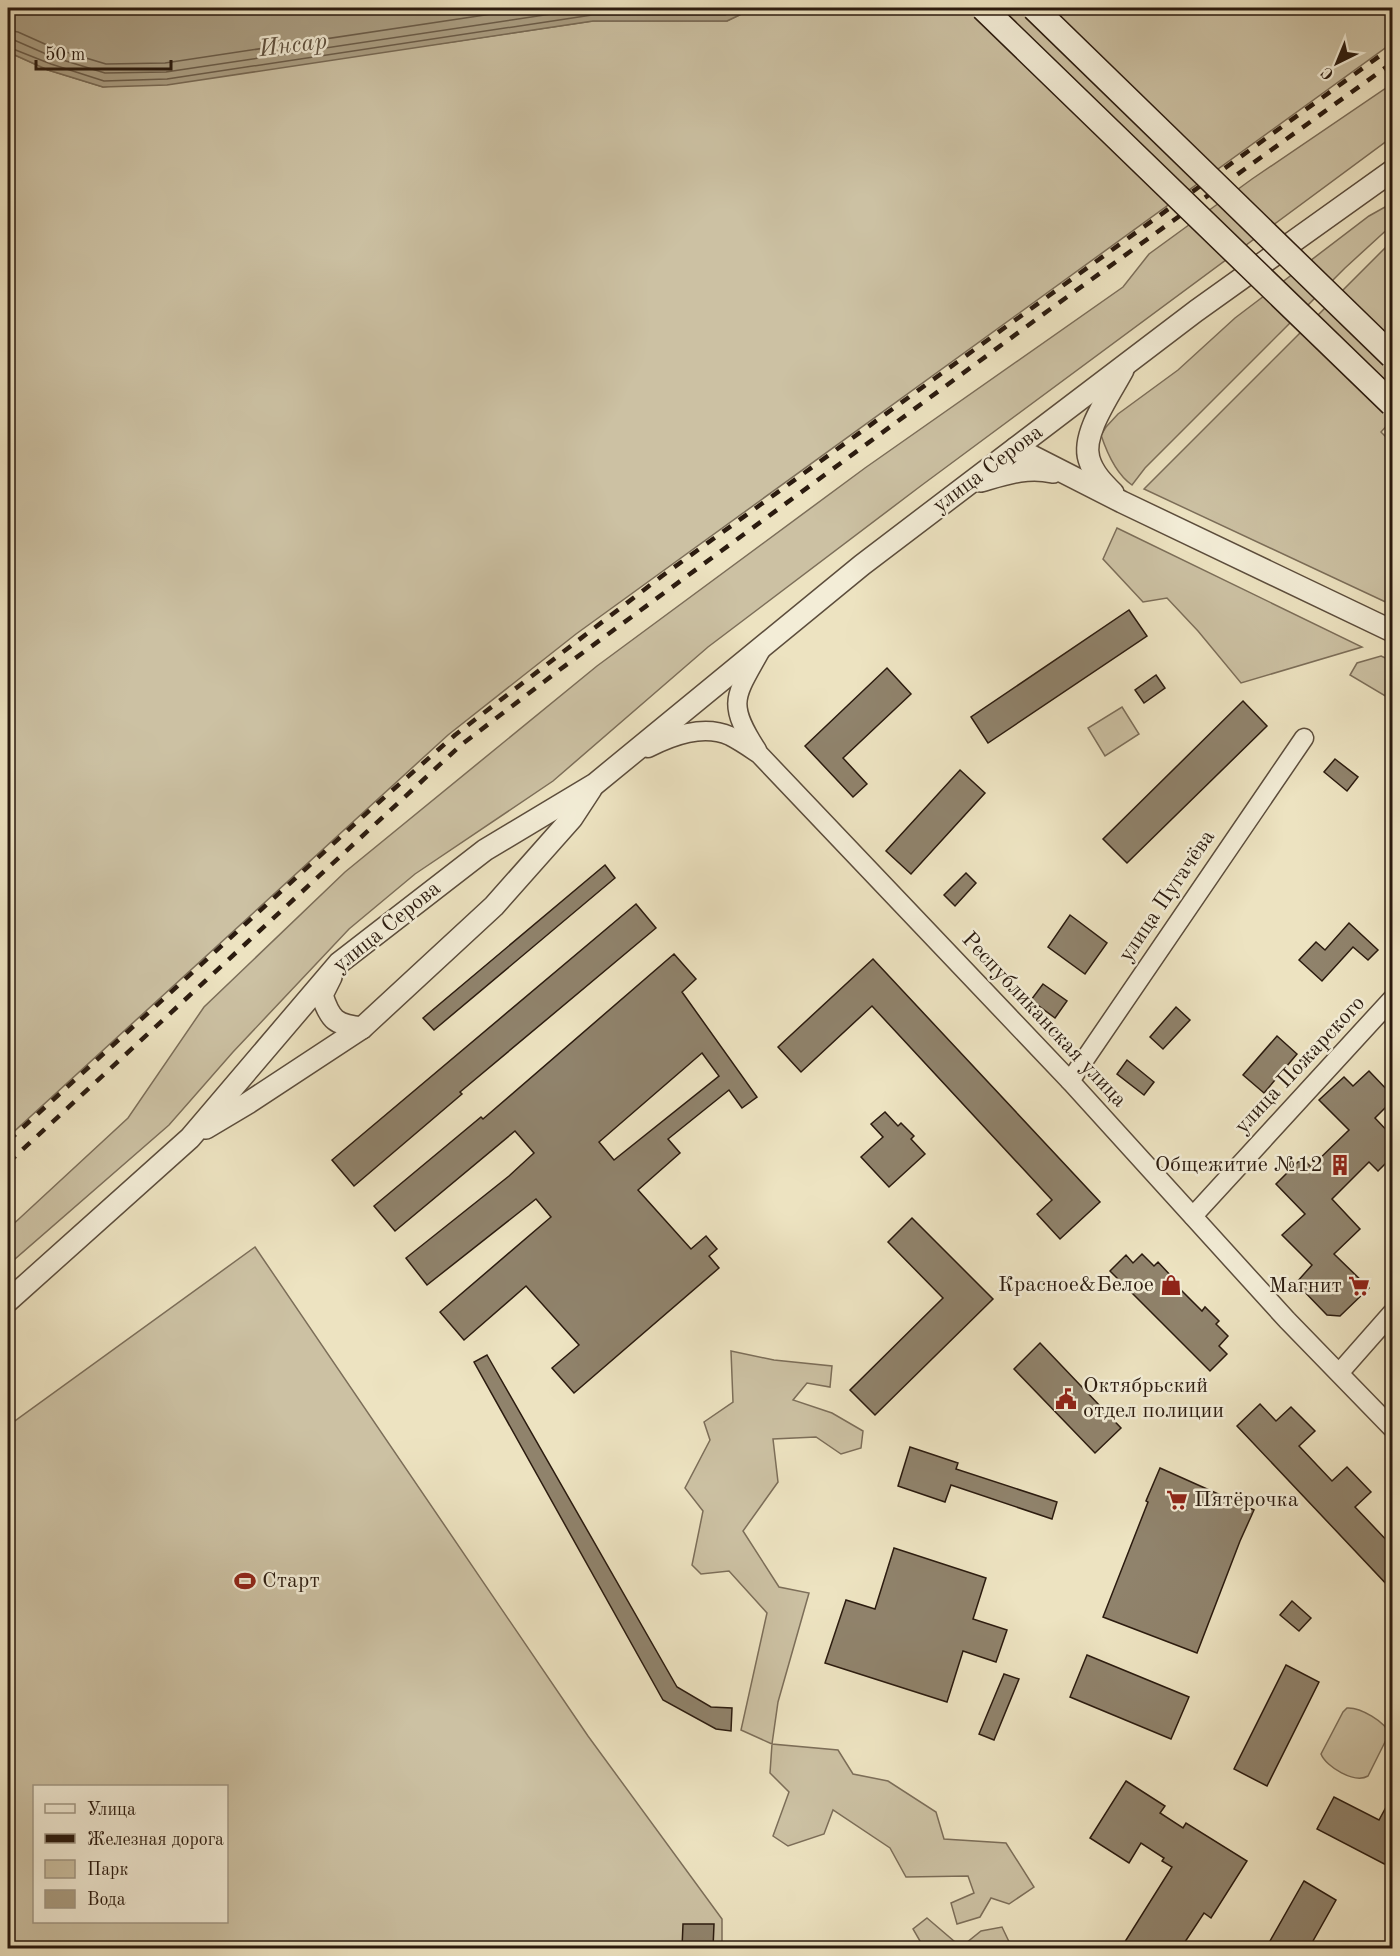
<svg xmlns="http://www.w3.org/2000/svg" width="1400" height="1956" viewBox="0 0 1400 1956" font-family="'Old Standard TT',serif">
<style>
.green{fill:#ccc1a3;stroke:#7c6e59;stroke-width:1.5;fill-rule:evenodd}
.water{fill:#ab9f84;stroke:#786a55;stroke-width:1.5}
.lines{fill:none;stroke-linecap:round;stroke-linejoin:round}
.shore{stroke:#6b5d4a;stroke-width:1.5}
.building{fill:#90836c;stroke:#2b1b0f;stroke-width:1.5;fill-rule:evenodd}
.minor-casing{stroke:#5c4d3c;stroke-width:21}
.tertiary-casing{stroke:#5c4d3c;stroke-width:24}
.minor{stroke:#f3edd7;stroke-width:18}
.tertiary{stroke:#f3edd7;stroke-width:21}
.rail{stroke:#2b1b0f;stroke-width:4.5;stroke-dasharray:10 10;stroke-linecap:butt}
.secondary-bridge-casing{stroke:#2b1b0f;stroke-width:27;stroke-linecap:butt}
.secondary-bridge{stroke:#f3edd7;stroke-width:24}
.labels{text-anchor:middle;dominant-baseline:central;stroke-width:5;stroke-linejoin:round;paint-order:stroke}
.street-label{font-size:22px;fill:#2b1b0f;stroke:#f3edd7}
.poi-label{font-size:22px;fill:#2b1b0f;stroke:#f3edd7;text-anchor:end}
.water-label{font-size:24px;font-style:italic;fill:#5e503e;stroke:#f3edd7}
</style>
<rect width="100%" height="100%" fill="#ede3c1"/>
<filter id="stains"><feTurbulence type="fractalNoise" baseFrequency=".00333" numOctaves="4"/><feColorMatrix values="0 0 0 0 .2 0 0 0 0 .09 0 0 0 0 .02 0 0 0 .5 -.17"/></filter>
<radialGradient id="worn" r=".72"><stop offset=".6" stop-color="#630" stop-opacity="0"/><stop offset="1" stop-color="#630" stop-opacity=".3"/></radialGradient>
<g class="green">
<polygon points="754,8 1392,8 1392,43 576,634 448,735 8,1137 8,52 48,70 103,87 452,42 593,21 727,21"/>
<polygon points="1392,84 1392,137 922,485 708,647 553,781 415,874 349,929 233,1052 169,1125 8,1265 8,1229 128,1118 204,1007 345,872 597,666 865,468 1123,287 1149,254 1252,179"/>
<path d="M1392,203V225L1345,268L1145,468L1132,485C1116,474 1107,453 1101,435L1106,427L1118,414L1178,370L1235,318L1369,216Z"/>
<polygon points="1392,241 1392,420 1381,432 1392,443 1392,605 1144,489"/>
<polygon points="1117,528 1362,647 1241,683 1198,631 1167,598 1143,602 1103,559"/>
<polygon points="1381,656 1392,661 1392,700 1350,675 1357,663"/>
<polygon points="1122,707 1139,734 1105,756 1088,728"/>
<path d="M255,1247L588,1736L722,1919V1948H8V1426ZM34,1786H226V1922H34Z"/>
<polygon points="731,1351 774,1360 832,1366 830,1387 807,1383 793,1400 832,1413 863,1431 861,1448 841,1454 816,1437 773,1439 778,1482 743,1531 779,1587 809,1593 778,1702 772,1744 838,1750 853,1774 888,1781 936,1812 944,1839 1006,1843 1034,1887 1009,1904 991,1898 980,1917 957,1924 951,1903 974,1893 968,1876 906,1877 890,1848 833,1810 824,1834 788,1846 773,1836 789,1792 770,1773 772,1744 741,1730 767,1613 729,1571 701,1574 692,1565 703,1511 685,1488 710,1440 704,1422 733,1402"/>
<path d="M1347,1708C1360,1707 1386,1722 1389,1734L1368,1776C1355,1784 1326,1767 1321,1754L1343,1712Z"/>
<polygon points="927,1918 961,1947 981,1931 1002,1927 1012,1948 924,1948 913,1929"/>
</g>
<polygon class="water" points="8,8 136,8 165,10 182,8 754,8 727,21 593,21 167,85 103,87 48,70 8,52"/>
<g class="lines">
<g class="shore">
<polyline points="8,30 18,32 56,49 106,64 165,63 531,8"/>
<polyline points="8,39 14,40 53,57 105,73 166,72 591,8 724,8"/>
<polyline points="8,47 51,64 104,81 167,79 592,15 725,15 741,8"/>
</g>
</g>
<g class="building">
<polygon points="1129,610 1147,636 988,743 971,717"/>
<polygon points="887,668 911,694 843,758 867,784 853,797 805,746"/>
<polygon points="1156,675 1165,688 1144,703 1135,690"/>
<polygon points="1243,701 1267,726 1127,863 1103,839"/>
<polygon points="1335,759 1358,777 1347,791 1324,772"/>
<polygon points="960,770 985,793 911,874 886,851"/>
<polygon points="605,865 615,878 434,1030 423,1018"/>
<polygon points="966,873 976,883 955,906 944,895"/>
<polygon points="636,904 656,928 460,1092 462,1094 354,1186 332,1160"/>
<polygon points="1070,915 1107,943 1085,974 1048,947"/>
<polygon points="1349,923 1378,950 1368,960 1353,947 1322,981 1299,960 1316,942 1325,950"/>
<path d="M674,954L696,979L682,992L757,1097L742,1108L729,1090L668,1139L680,1153L638,1190L691,1249L706,1236L717,1249L709,1256L719,1268L574,1393L552,1368L579,1345L526,1286L464,1340L440,1312L551,1217L536,1199L427,1285L406,1258L509,1176L534,1153L515,1131L395,1231L374,1206L481,1117L483,1119ZM702,1053L719,1076L614,1160L599,1142Z"/>
<polygon points="873,959 1100,1202 1060,1239 1037,1214 1052,1200 872,1006 801,1072 778,1047"/>
<polygon points="1043,984 1067,1001 1055,1018 1031,1000"/>
<polygon points="1176,1007 1190,1020 1163,1049 1150,1037"/>
<polygon points="1277,1036 1297,1054 1264,1093 1243,1075"/>
<polygon points="1127,1060 1154,1082 1144,1095 1117,1074"/>
<polygon points="1369,1071 1392,1095 1392,1101 1375,1118 1392,1136 1392,1157 1378,1171 1369,1162 1332,1199 1360,1229 1334,1254 1369,1288 1340,1316 1327,1315 1296,1283 1312,1265 1282,1235 1305,1214 1276,1184 1302,1158 1311,1167 1349,1130 1319,1100 1344,1077 1353,1086"/>
<polygon points="885,1112 898,1126 901,1123 914,1136 911,1139 925,1154 889,1187 861,1157 883,1137 871,1124"/>
<polygon points="912,1218 993,1299 875,1415 850,1390 943,1298 888,1242"/>
<polygon points="1142,1254 1154,1266 1158,1262 1172,1277 1170,1279 1202,1311 1205,1307 1219,1321 1216,1324 1228,1336 1219,1346 1227,1354 1210,1371 1110,1271 1126,1255 1133,1263"/>
<polygon points="1040,1343 1121,1428 1095,1453 1014,1369"/>
<polygon points="487,1355 677,1687 711,1707 732,1708 731,1731 716,1729 663,1700 474,1362"/>
<polygon points="1260,1404 1276,1421 1291,1407 1315,1431 1299,1446 1332,1481 1347,1467 1371,1492 1355,1507 1392,1546 1392,1590 1237,1426"/>
<polygon points="910,1447 958,1463 956,1469 1057,1502 1052,1519 951,1485 945,1502 898,1486"/>
<polygon points="1160,1468 1254,1510 1240,1541 1197,1653 1103,1617 1148,1502 1146,1501"/>
<polygon points="894,1548 986,1578 973,1619 1007,1630 996,1662 963,1651 947,1702 825,1663 846,1600 875,1609"/>
<polygon points="1292,1601 1311,1618 1299,1631 1280,1615"/>
<polygon points="1087,1655 1189,1697 1171,1739 1070,1697"/>
<polygon points="1286,1665 1319,1682 1267,1786 1234,1769"/>
<polygon points="1004,1674 1019,1679 994,1740 979,1734"/>
<polygon points="1126,1781 1165,1806 1160,1813 1183,1828 1186,1823 1247,1861 1211,1918 1204,1913 1181,1948 1121,1948 1172,1867 1162,1861 1164,1858 1141,1843 1129,1863 1090,1838"/>
<polygon points="1392,1796 1392,1868 1317,1829 1334,1797 1379,1820"/>
<polygon points="1304,1881 1336,1900 1309,1948 1266,1948"/>
<polygon points="683,1924 714,1924 713,1948 682,1948"/>
</g>
<g class="lines">
<defs>
<g id="minor">
<path d="M648,748C672,736 703,724 730,736C740,741 750,748 759,754L1070,1081L1287,1320L1392,1428"/>
<path d="M757,750C726,702 735,697 761,650"/>
<polyline points="1070,1081 1304,738"/>
<polyline points="1193,1216 1392,999"/>
<polyline points="1340,1372 1392,1313"/>
</g>
<g id="tertiary">
<polyline points="1016,448 1122,502 1392,631"/>
<path d="M981,481C1005,474 1027,466 1053,472"/>
<path d="M1113,493C1103,483 1093,473 1089,459C1081,434 1111,393 1123,370"/>
<path d="M331,977L322,995C330,1020 336,1025 362,1028"/>
<polyline points="206,1128 248,1103 362,1028 494,906 572,818 591,789"/>
<polyline points="8,1301 190,1138 339,963 485,850 595,784 862,565 1196,311 1392,171"/>
</g>
</defs>
<use href="#minor" class="minor-casing"/>
<use href="#tertiary" class="tertiary-casing"/>
<use href="#minor" class="minor"/>
<use href="#tertiary" class="tertiary"/>
<g class="rail">
<polyline points="8,1141 370,810 455,735 662,576 1392,47"/>
<polyline points="8,1163 461,745 562,668 1049,310 1392,63"/>
</g>
<defs>
<g id="secondary-bridge">
<polyline points="983,8 1392,404"/>
<polyline points="1034,8 1392,356"/>
</g>
</defs>
<use href="#secondary-bridge" class="secondary-bridge-casing"/>
<use href="#secondary-bridge" class="secondary-bridge"/>
</g>
<defs>
<symbol id="building-bare" viewBox="-9 -9 18 18"><path d="M-4-6H4V6H1V3H-1V6H-4ZM-2.5-4.3h1.7v1.8h-1.7ZM.8-4.3h1.7v1.8H.8ZM-2.5-1h1.7V.8h-1.7ZM.8-1h1.7V.8H.8Z" fill="#8f2418" stroke="#f3edd7" stroke-width="2.5" paint-order="stroke"/></symbol>
<symbol id="shop-bare" viewBox="-9 -9 18 18"><path d="M-5-2.5h2.3a2.7 3.5 0 0 1 5.4 0H5L5.5 6h-11ZM-1.5-2.5h3a1.5 2.3 0 0 0-3 0Z" fill="#8f2418" stroke="#f3edd7" stroke-width="2.5" paint-order="stroke"/></symbol>
<symbol id="supermarket-bare" viewBox="-9 -9 18 18"><path d="M-6-5.5h2.5l.6 2H6L4.5 2H-2.5L-4.4-4H-6ZM-1.5 3.2a1.3 1.3 0 1 0 .1 0ZM3 3.2a1.3 1.3 0 1 0 .1 0Z" fill="#8f2418" stroke="#f3edd7" stroke-width="2.5" paint-order="stroke"/></symbol>
<symbol id="civic-bare" viewBox="-9 -9 18 18"><path d="M-.6-6.5H3V-4.5H.6V-3L4-1V1h2V6H-6V1h2V-1L-.6-3ZM-1.2 2.5V6h2.4V2.5Z" fill="#8f2418" stroke="#f3edd7" stroke-width="2.5" paint-order="stroke"/></symbol>
<symbol id="stadium-bare" viewBox="-9 -9 18 18"><path d="M0-5a6.5 5 0 1 0 0 10a6.5 5 0 1 0 0-10ZM-3.5-1.8h7v3.6h-7Z" fill="#8f2418" stroke="#f3edd7" stroke-width="2.5" paint-order="stroke"/></symbol>
</defs>
<g fill-rule="evenodd">
<use href="#building-bare" x="1325" y="1150" width="30" height="30"/>
<use href="#shop-bare" x="1156" y="1270" width="30" height="30"/>
<use href="#supermarket-bare" x="1344" y="1271" width="30" height="30"/>
<use href="#civic-bare" x="1051" y="1384" width="30" height="30"/>
<use href="#supermarket-bare" x="1162" y="1485" width="30" height="30"/>
<use href="#stadium-bare" x="230" y="1566" width="30" height="30"/>
</g>
<g class="labels">
<g class="street-label">
<text transform="translate(988 469) rotate(-37)">улица Серова</text>
<text transform="translate(1167 896) rotate(-56)">улица Пугачёва</text>
<text transform="translate(387 927) rotate(-39)">улица Серова</text>
<text transform="translate(1044 1020) rotate(47)">Республиканская улица</text>
<text transform="translate(1300 1065) rotate(-47)">улица Пожарского</text>
</g>
<g class="poi-label">
<text x="1323" y="1165">Общежитие №12</text>
<text x="1154" y="1285">Красное&amp;Белое</text>
<text x="1342" y="1286">Магнит</text>
<text x="1083" y="1386" text-anchor="start">Октябрьский<tspan x="1083" dy="25">отдел полиции</tspan></text>
<text x="1194" y="1500" text-anchor="start">Пятёрочка</text>
<text x="262" y="1581" text-anchor="start">Старт</text>
</g>
<g class="water-label">
<text transform="translate(293 46) rotate(-7)">Инсар</text>
</g>
</g>
<rect width="1400" height="1956" fill="none" stroke="#ede3c1" stroke-width="30"/>
<rect x="9" y="9" width="1382" height="1938" fill="none" stroke="#2b1b0f" stroke-width="3"/>
<rect x="15" y="15" width="1370" height="1926" fill="none" stroke="#2b1b0f" stroke-width="1.5"/>
<rect x="33" y="1785" width="195" height="138" fill="#f3edd7" stroke="#a39987" stroke-width="1.5"/>
<rect x="45" y="1804" width="30" height="9" fill="#f3edd7" stroke="#a39987" stroke-width="1.5"/>
<text x="87" y="1815" font-size="18" fill="#2b1b0f">Улица</text>
<rect x="45" y="1834" width="30" height="9" fill="#2b1b0f" stroke="#a39987" stroke-width="1.5"/>
<text x="87" y="1845" font-size="18" fill="#2b1b0f">Железная дорога</text>
<rect x="45" y="1860" width="30" height="18" fill="#ccc1a3" stroke="#a39987" stroke-width="1.5"/>
<text x="87" y="1875" font-size="18" fill="#2b1b0f">Парк</text>
<rect x="45" y="1890" width="30" height="18" fill="#ab9f84" stroke="#a39987" stroke-width="1.5"/>
<text x="87" y="1905" font-size="18" fill="#2b1b0f">Вода</text>
<g transform="translate(1337 63) rotate(223)" stroke="#f3edd7" stroke-width="4.5" paint-order="stroke">
<path d="M0-4.5L10 22L0 15L-10 22Z" fill="#2b1b0f"/>
<text y="-9" font-size="16" font-weight="bold" text-anchor="middle" fill="#2b1b0f">С</text>
</g>
<path d="M36 60v9h135v-9" fill="none" stroke="#2b1b0f" stroke-width="3"/>
<text x="45" y="60" font-size="18" fill="#2b1b0f" stroke="#f3edd7" stroke-width="4.5" paint-order="stroke">50 m</text>
<rect width="100%" height="100%" filter="url(#stains)"/>
<rect width="100%" height="100%" fill="url(#worn)"/>
</svg>
